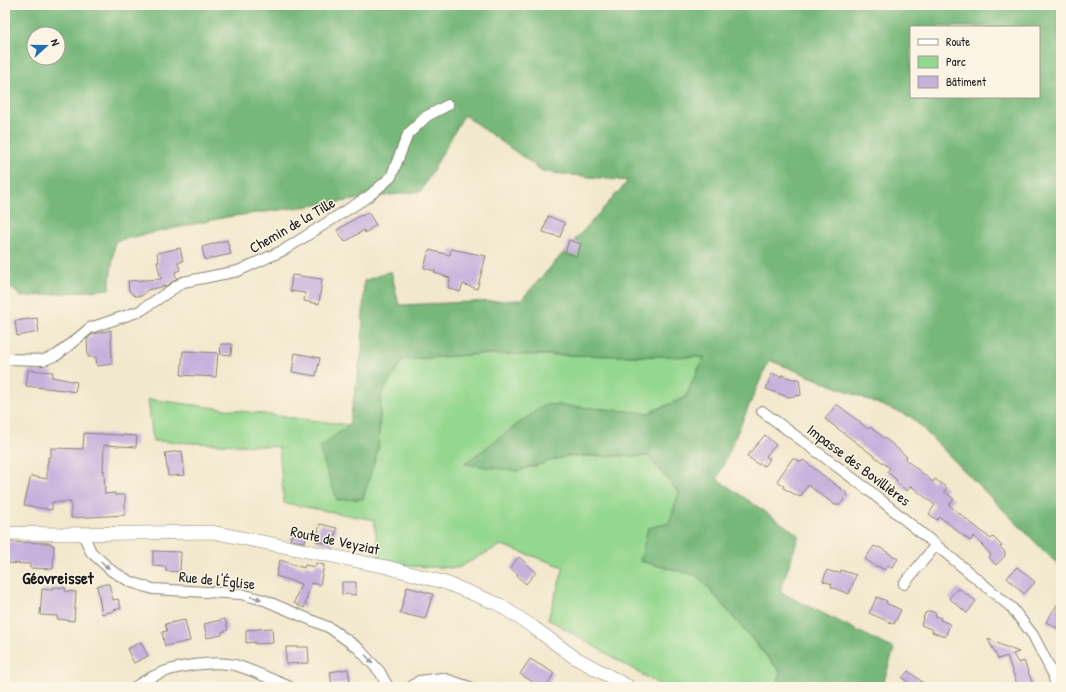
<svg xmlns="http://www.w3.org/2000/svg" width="1066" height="692" viewBox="0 0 1066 692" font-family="'Patrick Hand',sans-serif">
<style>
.green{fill:#94d78f;stroke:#587a56}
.forest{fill:#77b87a;stroke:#4a6a4b;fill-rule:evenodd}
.building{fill:#c6b1dd}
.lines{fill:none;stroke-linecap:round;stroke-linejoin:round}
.minor-casing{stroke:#878274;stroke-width:12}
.tertiary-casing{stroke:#878274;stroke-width:14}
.minor{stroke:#fff;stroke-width:10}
.tertiary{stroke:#fff;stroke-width:13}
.oneway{fill:#999}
.labels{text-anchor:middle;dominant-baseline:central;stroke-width:3;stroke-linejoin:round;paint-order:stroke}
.street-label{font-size:15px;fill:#1c1c1c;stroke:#fcf5e5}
.quarter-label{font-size:17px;font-weight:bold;fill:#1c1c1c;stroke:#fcf5e5}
</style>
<rect width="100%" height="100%" fill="#fcf5e5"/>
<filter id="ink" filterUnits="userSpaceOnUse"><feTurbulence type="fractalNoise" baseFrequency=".025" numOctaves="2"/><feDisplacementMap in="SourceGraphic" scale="8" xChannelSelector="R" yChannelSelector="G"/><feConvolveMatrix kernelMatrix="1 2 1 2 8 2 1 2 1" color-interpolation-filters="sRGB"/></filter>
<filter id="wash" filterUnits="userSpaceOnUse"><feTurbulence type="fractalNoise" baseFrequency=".012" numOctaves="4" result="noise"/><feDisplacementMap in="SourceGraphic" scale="16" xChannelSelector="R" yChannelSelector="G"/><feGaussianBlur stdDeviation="0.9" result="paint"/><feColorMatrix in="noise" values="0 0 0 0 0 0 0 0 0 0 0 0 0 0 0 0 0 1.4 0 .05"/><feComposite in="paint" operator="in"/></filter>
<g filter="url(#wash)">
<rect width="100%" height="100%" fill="#f2e8cd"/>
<polygon class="green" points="481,354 704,357 685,398 648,413 545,404 518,471 566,456 648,456 679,493 669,523 640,561 698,576 780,672 777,687 663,687 548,619 564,567 501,545 458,568 380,565 374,520 284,503 279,447 153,441 148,399 349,425 378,449 381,396 401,360"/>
<path class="forest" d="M5,5H1061V568L911,417L769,360L717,479L799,535L780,592L894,649L882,687H777L780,671L698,576L640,561L648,528L669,523L679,493L648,456H566L518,471L464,464L545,404L648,413L685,398L704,357L481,354L402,360L381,396L378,449L363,499L337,500L319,448L349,425L362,350L364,281L391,271L399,305L521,300L628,181L544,172L464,115L421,191L227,217L115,241L109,289L21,297L5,282ZM911,27H1039V97H911ZM34,34H58V58H34Z"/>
<g id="blocks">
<g class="building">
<polygon points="368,212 376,225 365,233 364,230 345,242 337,230 361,215 362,216"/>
<polygon points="548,216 565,223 560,237 543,232"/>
<polygon points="227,240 231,254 205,260 202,247"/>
<polygon points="569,240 581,244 577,256 565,253"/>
<polygon points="180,248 183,261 178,263 180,270 175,272 176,278 178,278 166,286 147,290 142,296 135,296 129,291 128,281 161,279 157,262 159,262 157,253"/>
<polygon points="451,249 486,256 477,289 463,284 460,292 448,288 450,278 435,273 435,271 424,268 429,250 450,255"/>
<polygon points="292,275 322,279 319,304 304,301 305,293 290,291"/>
<polygon points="37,318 39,332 17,336 15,321"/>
<polygon points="111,330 112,364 97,366 96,357 88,357 87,339 93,334"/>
<polygon points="221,344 232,344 231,355 220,354"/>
<polygon points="183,351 218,353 216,377 181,375"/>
<polygon points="295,353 320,358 316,376 292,372"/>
<polygon points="28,370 53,372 52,377 77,382 75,392 65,390 26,386"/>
<polygon points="772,373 781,377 781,375 793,379 799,379 801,395 788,397 766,389"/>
<polygon points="837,404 868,429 870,427 891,443 907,457 905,459 933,482 935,479 947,488 944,491 954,499 949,505 991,539 993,537 1002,546 1000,547 1005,552 1005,556 996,565 989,557 991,555 974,536 970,541 940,517 937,520 929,514 935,505 911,486 907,491 896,482 897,480 887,472 890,468 825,419"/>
<polygon points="84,433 137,436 136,447 104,445 103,471 104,470 105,494 115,493 115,495 125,495 125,515 71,518 71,502 52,502 52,510 24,505 31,476 47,479 47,463 48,463 48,457 51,457 51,448 83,449"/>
<polygon points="765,435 776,445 766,456 770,459 764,466 760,463 759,465 747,456"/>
<polygon points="182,451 185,475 168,476 165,453"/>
<polygon points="792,459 796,459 801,462 803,460 848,494 840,505 835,505 808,485 800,497 783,488 784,486 777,481"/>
<polygon points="320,524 337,528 333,545 316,541"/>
<polygon points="294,529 307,533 305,542 290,540"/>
<polygon points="5,542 51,543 51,545 54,545 53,569 30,568 30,564 5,563"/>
<polygon points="874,546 878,548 879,547 898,559 892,568 888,565 885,570 878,566 877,567 865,559"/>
<polygon points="153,551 181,552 180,572 166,571 166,567 153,566"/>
<polygon points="519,557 536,572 526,584 517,576 518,574 510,568"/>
<polygon points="280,560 304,568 305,565 315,567 316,563 324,565 320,585 311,583 304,608 294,603 301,584 276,576"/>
<polygon points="1017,567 1035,582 1024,594 1007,578"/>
<polygon points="827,570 836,573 836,572 840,573 841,570 856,575 849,594 831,587 832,584 823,581"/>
<polygon points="342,582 356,582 356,595 342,594"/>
<polygon points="106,584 109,584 113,600 118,599 121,608 114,610 114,611 102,614 97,586"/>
<polygon points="52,587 66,588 65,591 76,592 74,621 57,619 57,616 40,615 42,589 52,590"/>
<polygon points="407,587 433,594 425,619 400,613"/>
<polygon points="958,588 976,601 967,613 949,598"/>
<polygon points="877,597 887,601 886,603 901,610 894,624 869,613"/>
<polygon points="1061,599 1061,630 1046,622"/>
<polygon points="930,611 936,613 935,616 941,618 940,620 950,624 945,637 932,632 933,630 921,625 925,613"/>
<polygon points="225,619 228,630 222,632 222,635 207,638 204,624"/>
<polygon points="185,620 190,641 165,646 162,632 167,631 165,624"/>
<polygon points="272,628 273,643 255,644 255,642 246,643 246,630"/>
<polygon points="988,639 1008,648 1010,647 1011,649 1019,652 1013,654 1018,663 1024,661 1033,684 1031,684 1032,687 1018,687 1007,656 998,659"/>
<polygon points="141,642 148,656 134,663 127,649"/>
<polygon points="286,647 308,647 309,663 286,664"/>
<polygon points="530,659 554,673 546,687 541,687 520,674"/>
<polygon points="348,669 350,682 332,685 330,672"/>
<polygon points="908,671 929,687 914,687 902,678"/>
</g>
</g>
</g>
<g filter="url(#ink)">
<use href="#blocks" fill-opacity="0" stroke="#878274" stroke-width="1"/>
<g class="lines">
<defs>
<g id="minor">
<polyline points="5,359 44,360 57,355 90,328 140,311 183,282 238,271 284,250 369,196 391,177 408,134 427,116 448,105"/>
<polyline points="762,411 866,488 936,545"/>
<polyline points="83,534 91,552 112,571 131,582 153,589 241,594 264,600 330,628 358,648 380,672 388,687"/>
<polyline points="904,584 936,545 1012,608 1033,635 1053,674 1056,687"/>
<path d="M135,687C141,683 147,679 154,676C174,666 213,660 235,665C252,670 273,680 290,687"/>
<polyline points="411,687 419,681 442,678 470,687"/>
</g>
<polyline id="tertiary" points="5,533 64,534 212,532 387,567 446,583 498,604 533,627 574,657 629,687"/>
</defs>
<use href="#minor" class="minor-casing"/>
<use href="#tertiary" class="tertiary-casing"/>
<use href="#minor" class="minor"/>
<use href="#tertiary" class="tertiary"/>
</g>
<defs><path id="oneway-solid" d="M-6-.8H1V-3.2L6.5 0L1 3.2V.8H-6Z"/></defs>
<g class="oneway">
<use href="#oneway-solid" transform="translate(105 565) rotate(41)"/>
<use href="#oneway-solid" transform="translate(256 598) rotate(13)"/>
<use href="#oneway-solid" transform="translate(369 659) rotate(48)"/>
</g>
</g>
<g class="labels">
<g class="street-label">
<text transform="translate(292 225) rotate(-30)">Chemin de la Tille</text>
<text transform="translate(859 465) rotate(37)">Impasse des Bovillières</text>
<text transform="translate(335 540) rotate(12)">Route de Veyziat</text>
<text transform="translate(217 580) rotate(6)">Rue de l'Église</text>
</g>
<g class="quarter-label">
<text x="58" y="577">Géovreisset</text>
</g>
</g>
<rect width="1066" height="692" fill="none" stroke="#fcf5e5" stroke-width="20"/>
<rect x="910" y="26" width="130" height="72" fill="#fcf5e5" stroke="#a29e95"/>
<rect x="918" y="39" width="20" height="6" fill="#ffffff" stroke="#a29e95"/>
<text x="946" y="46" font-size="12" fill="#1c1c1c">Route</text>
<rect x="918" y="56" width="20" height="12" fill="#94d78f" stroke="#a29e95"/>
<text x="946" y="66" font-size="12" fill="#1c1c1c">Parc</text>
<rect x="918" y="76" width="20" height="12" fill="#c6b1dd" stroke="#a29e95"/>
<text x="946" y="86" font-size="12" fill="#1c1c1c">Bâtiment</text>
<g transform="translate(46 46) rotate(69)"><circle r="19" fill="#fcf5e5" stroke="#a29e95"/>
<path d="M0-3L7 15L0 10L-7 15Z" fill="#1f6fb2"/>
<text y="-6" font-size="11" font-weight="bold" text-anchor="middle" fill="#1c1c1c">N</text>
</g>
</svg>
